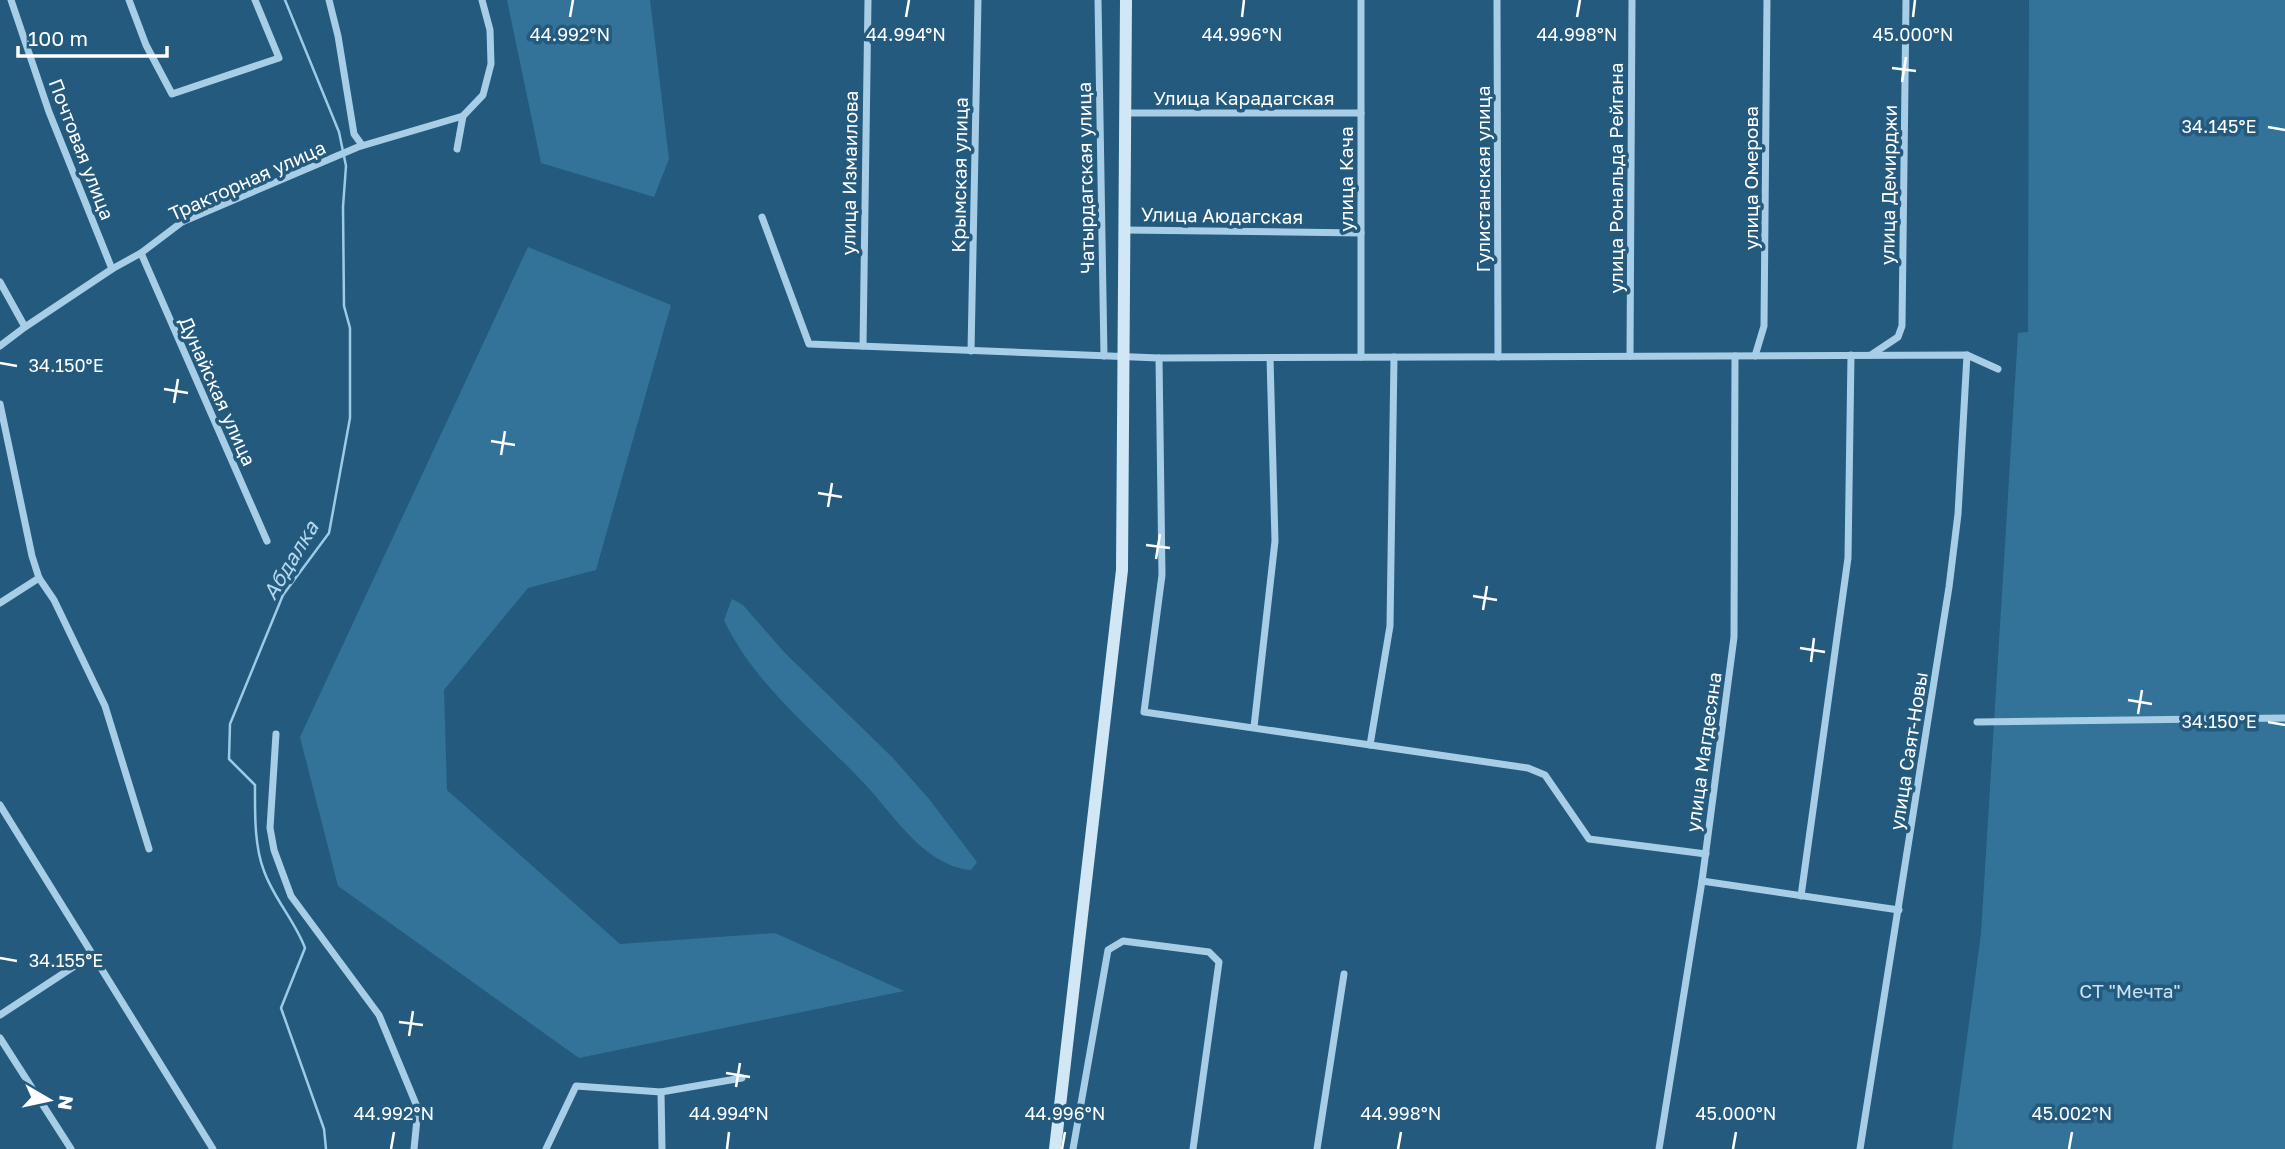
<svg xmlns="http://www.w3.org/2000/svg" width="2285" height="1149" viewBox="0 0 2285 1149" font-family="'Golos Text',sans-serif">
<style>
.green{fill:#337399}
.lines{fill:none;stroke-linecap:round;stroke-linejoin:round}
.stream{stroke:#9ccbe7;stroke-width:2.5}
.street{stroke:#a7cee6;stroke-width:7}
.secondary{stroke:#d1e7f5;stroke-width:12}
.ticks{fill:none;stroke:#fff;stroke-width:2.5}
.labels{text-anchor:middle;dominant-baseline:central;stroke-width:7;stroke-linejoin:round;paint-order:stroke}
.street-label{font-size:19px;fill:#fff;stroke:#235a7e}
.park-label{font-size:19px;fill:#cbe5f5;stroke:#235a7e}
.water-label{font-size:21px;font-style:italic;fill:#b3d8ee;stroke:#235a7e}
.ticks-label{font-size:18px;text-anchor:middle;fill:#fff;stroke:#235a7e;stroke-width:7;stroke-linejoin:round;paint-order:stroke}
</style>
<rect width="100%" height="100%" fill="#235a7e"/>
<g class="green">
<polygon points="507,0 650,0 669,159 654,197 541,163"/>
<polygon points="2029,0 2285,0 2285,1149 1952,1149 1981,934 2018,333 2028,332"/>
<polygon points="528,247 671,305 596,570 528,588 444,690 447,790 620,944 775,933 904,991 579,1058 338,886 300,737"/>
<path d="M732,599L743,605L785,653L892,757L929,799L977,862L971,870C957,869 944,863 932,855C905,836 885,805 862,781C814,731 754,684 724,620Z"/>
</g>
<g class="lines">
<path class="stream" d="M285,0L339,132L346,166L343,207L344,306L350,328V418L329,533L283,595L230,724L229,759L255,785C255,812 254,845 264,871C274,899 295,921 305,948L281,1008L324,1129L326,1149"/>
<g class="street">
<polyline points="11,0 49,112 112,269"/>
<polyline points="129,0 146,45 172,94 279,58 255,0"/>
<polyline points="329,0 338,36 354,134 362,145"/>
<polyline points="1098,0 1104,356"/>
<polyline points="1497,0 1498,357"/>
<polyline points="1126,113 1361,113"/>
<polyline points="457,149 463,116"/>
<polyline points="762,217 809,344 1159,358 1967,355 1998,369"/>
<polyline points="1125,230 1361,233"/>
<polyline points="141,253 267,541"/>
<polyline points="0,282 25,327"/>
<polyline points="0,346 25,327 112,269 141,253 182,222 358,147 463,116 483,95 491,64 490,30 482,0"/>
<polyline points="863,346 868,0"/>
<polyline points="971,351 978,0"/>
<polyline points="1871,355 1898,337 1902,326 1906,0"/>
<polyline points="1630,356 1632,0"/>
<polyline points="1755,356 1764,326 1767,0"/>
<polyline points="1361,357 1361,0"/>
<polyline points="1159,358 1162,575 1144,712 1528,768 1545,775 1589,839 1706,854"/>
<polyline points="0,404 32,556 39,578 54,600 105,706 149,849"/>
<polyline points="0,603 39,578"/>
<polyline points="1977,722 2285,718"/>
<polyline points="1254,727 1275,541 1270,358"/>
<polyline points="276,734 270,828 274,850 291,896 379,1015 418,1109 414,1149"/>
<polyline points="1370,745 1390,626 1394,357"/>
<polyline points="0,805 213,1149"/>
<polyline points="1702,881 1899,910"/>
<polyline points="1801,896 1848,558 1851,355"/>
<polyline points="0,1015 93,954"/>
<polyline points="0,1038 71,1149"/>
<polyline points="661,1092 662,1149"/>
<polyline points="546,1149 576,1086 661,1092 742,1078"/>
<polyline points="1073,1149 1108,950 1123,941 1209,952 1219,962 1193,1149"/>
<polyline points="1317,1149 1344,974"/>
<polyline points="1659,1149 1702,881 1734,637 1735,356"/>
<polyline points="1860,1149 1949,587 1958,514 1967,355"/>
</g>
<polyline class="secondary" points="1055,1149 1122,570 1126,0"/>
</g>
<path class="ticks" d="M570,17L573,0M906,17L909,0M1242,17L1244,0M1577,17L1580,0M1913,17L1915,0M1892,68L1916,71M1902,82L1906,57M2268,127L2285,130M0,363L17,366M164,389L188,393M174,403L178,379M491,441L515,445M501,455L505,431M818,493L842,497M828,507L832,483M1146,545L1170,548M1156,559L1160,534M1473,596L1497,600M1483,610L1487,586M1800,648L1825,652M1811,662L1814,638M2128,700L2152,704M2138,714L2142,690M2268,722L2285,725M0,958L17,961M399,1022L423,1025M409,1036L413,1011M726,1073L750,1077M736,1087L740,1063M391,1149L394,1132M727,1149L729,1132M1062,1149L1065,1132M1398,1149L1401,1132M1733,1149L1736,1132M2069,1149L2072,1132"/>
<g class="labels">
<g class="street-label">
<text x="1244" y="97">Улица Карадагская</text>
<text transform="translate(82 149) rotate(69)">Почтовая улица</text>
<text transform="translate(849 173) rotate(-89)">улица Измаилова</text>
<text transform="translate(959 175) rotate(-89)">Крымская улица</text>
<text transform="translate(1085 178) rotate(-91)">Чатырдагская улица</text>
<text transform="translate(1615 178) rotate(-90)">улица Рональда Рейгана</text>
<text transform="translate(1750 178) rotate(-90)">улица Омерова</text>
<text transform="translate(1345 179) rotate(-90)">улица Кача</text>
<text transform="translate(1482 179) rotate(-90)">Гулистанская улица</text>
<text transform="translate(247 180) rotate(-24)">Тракторная улица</text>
<text transform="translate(1888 185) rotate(-89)">улица Демирджи</text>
<text transform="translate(1222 215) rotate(1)">Улица Аюдагская</text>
<text transform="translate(218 391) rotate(66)">Дунайская улица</text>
<text transform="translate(1908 751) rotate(-81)">улица Саят-Новы</text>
<text transform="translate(1703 752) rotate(-82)">улица Магдесяна</text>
</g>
<g class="park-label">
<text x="2130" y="990">СТ "Мечта"</text>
</g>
<g class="water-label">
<text transform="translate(290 560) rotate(-59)">Абдалка</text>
</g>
</g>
<g class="ticks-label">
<text x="570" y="41">44.992°N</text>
<text x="906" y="41">44.994°N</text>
<text x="1242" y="41">44.996°N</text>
<text x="1577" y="41">44.998°N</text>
<text x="1913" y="41">45.000°N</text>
<text x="2219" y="133">34.145°E</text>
<text x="66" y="372">34.150°E</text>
<text x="2219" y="728">34.150°E</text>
<text x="66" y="967">34.155°E</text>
<text x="394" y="1120">44.992°N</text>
<text x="729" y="1120">44.994°N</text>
<text x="1065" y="1120">44.996°N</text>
<text x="1401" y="1120">44.998°N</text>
<text x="1736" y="1120">45.000°N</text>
<text x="2072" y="1120">45.002°N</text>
</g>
<g transform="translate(49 1100) rotate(99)" stroke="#235a7e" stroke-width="5" paint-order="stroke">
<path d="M0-5L12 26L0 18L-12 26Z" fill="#ffffff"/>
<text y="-10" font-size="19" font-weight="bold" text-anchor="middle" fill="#ffffff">N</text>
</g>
<path d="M18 46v10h149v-10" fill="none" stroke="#ffffff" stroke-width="3.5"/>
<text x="28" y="46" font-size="21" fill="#ffffff" stroke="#235a7e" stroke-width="5" paint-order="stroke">100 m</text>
</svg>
